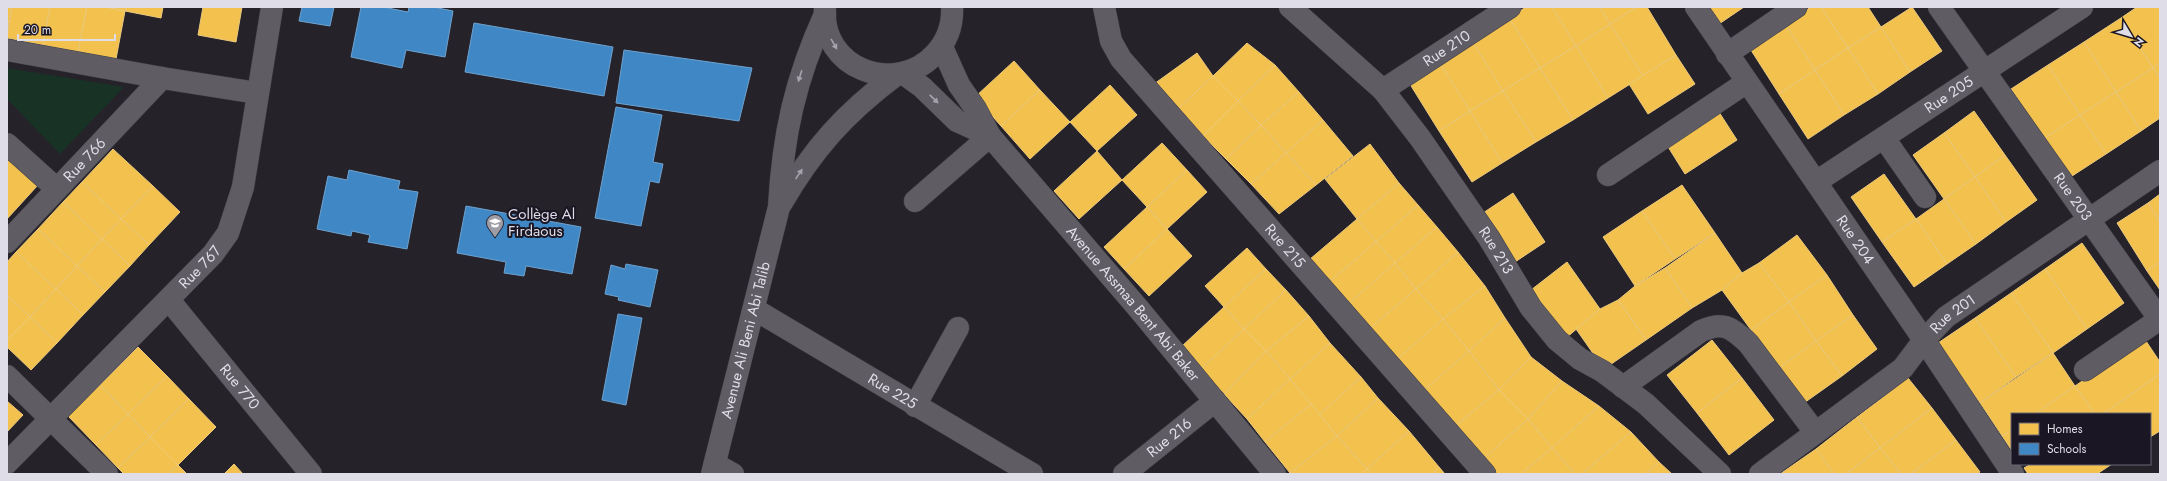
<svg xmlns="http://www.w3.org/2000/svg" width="2167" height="481" viewBox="0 0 2167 481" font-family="Jost,sans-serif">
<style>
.green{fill:#183225}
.homes{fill:#f2c14e;stroke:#ecc97c}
.schools{fill:#3f88c5;stroke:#6fa2cf}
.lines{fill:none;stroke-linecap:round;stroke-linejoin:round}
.street-casing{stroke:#403e45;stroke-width:23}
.street{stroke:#5f5d63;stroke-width:22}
.oneway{fill:#a5a3ac}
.labels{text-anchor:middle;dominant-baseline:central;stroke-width:4;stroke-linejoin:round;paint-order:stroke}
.street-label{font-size:15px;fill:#dfdde7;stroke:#1a1624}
.poi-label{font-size:15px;fill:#dfdde7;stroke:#1a1624;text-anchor:start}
</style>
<rect width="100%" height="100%" fill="#25222a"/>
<polygon class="green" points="7,68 124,87 60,154 7,99"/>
<g class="homes">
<polygon points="7,7 12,7 7,33"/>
<polygon points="12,7 50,7 43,45 7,38"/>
<polygon points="50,7 87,7 78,52 43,45"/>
<polygon points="87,7 105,7 125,11 116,59 78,52"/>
<polygon points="105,7 126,7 125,11"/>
<polygon points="126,7 163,7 161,18 125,11"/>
<polygon points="203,7 242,7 236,42 198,35"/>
<polygon points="1526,7 1552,7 1576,46 1540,68 1509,18"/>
<polygon points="1552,7 1600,7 1610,24 1576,46"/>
<polygon points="1600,7 1637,7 1610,24"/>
<polygon points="1637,7 1647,7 1676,55 1643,76 1610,24"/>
<polygon points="1708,7 1744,7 1719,24"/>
<polygon points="1811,7 1821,7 1848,48 1815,70 1785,24"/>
<polygon points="1821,7 1868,7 1881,27 1848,48"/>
<polygon points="1912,7 1942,51 1910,72 1881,27"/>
<polygon points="2137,7 2160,7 2160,63 2153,68 2121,18"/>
<polygon points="1509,18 1540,68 1503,91 1472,41"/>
<polygon points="2121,18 2153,68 2116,92 2084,42"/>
<polygon points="1610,24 1643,76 1608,98 1576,46"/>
<polygon points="1785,24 1815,70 1779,94 1749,47"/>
<polygon points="1881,27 1910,72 1878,94 1848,48"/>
<polygon points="1472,41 1503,91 1470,111 1439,62"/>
<polygon points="2084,42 2116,92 2080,115 2048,65"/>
<polygon points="1247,43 1275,65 1238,101 1213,76"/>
<polygon points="1576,46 1608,98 1573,120 1540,68"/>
<polygon points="1848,48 1878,94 1844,115 1815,70"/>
<polygon points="1197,53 1213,76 1178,109 1154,84"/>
<polygon points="1676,55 1695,84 1648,114 1629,84"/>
<polygon points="1014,61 1040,90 1001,126 975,97"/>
<polygon points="1439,62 1470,111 1439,131 1408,81"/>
<polygon points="2160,63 2160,78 2153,68"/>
<polygon points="1275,65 1299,92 1261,125 1238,101"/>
<polygon points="2048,65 2080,115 2043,139 2011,89"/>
<polygon points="1540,68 1573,120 1536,142 1503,91"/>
<polygon points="2153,68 2160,78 2160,118 2141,131 2116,92"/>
<polygon points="1815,70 1844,115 1808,139 1779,94"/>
<polygon points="1213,76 1238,101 1203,136 1178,109"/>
<polygon points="1110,85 1137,115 1097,151 1070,122"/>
<polygon points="1040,90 1070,122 1030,159 1001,126"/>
<polygon points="1503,91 1536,142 1502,163 1470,111"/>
<polygon points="1299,92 1323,120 1286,153 1261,125"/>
<polygon points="2116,92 2141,131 2106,154 2080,115"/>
<polygon points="1238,101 1261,125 1226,159 1203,136"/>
<polygon points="1717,109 1737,140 1685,174 1665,142"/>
<polygon points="1470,111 1502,163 1472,182 1439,131"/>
<polygon points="1974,111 2005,155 1975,177 1944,133"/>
<polygon points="2080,115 2106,154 2069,178 2043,139"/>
<polygon points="1323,120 1353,156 1316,185 1286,153"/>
<polygon points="1261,125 1286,153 1251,184 1226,159"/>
<polygon points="1944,133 1975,177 1944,199 1913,155"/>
<polygon points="1162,143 1187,170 1147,207 1122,180"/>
<polygon points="1370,144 1399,183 1357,219 1325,179"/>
<polygon points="113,149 153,186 121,219 82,182"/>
<polygon points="1097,151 1122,180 1079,219 1054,191"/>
<polygon points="1286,153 1316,185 1279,214 1251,184"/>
<polygon points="2005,155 2037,200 2006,222 1975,177"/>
<polygon points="7,157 38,185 7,219"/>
<polygon points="1187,170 1207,192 1167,229 1147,207"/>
<polygon points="1884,174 1916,219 1882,242 1851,197"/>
<polygon points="1975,177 2006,222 1976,244 1944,199"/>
<polygon points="82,182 121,219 102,239 63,202"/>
<polygon points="1399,183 1418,205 1376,242 1357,219"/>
<polygon points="1682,185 1715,233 1675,259 1642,211"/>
<polygon points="153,186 180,212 149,245 121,219"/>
<polygon points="1513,193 1545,242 1512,264 1480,215"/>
<polygon points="2160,194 2160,222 2148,203"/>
<polygon points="1944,199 1976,244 1947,264 1916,219"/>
<polygon points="63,202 102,239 77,266 38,229"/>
<polygon points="2148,203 2160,222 2160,262 2147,271 2117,223"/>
<polygon points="1418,205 1437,227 1395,263 1376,242"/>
<polygon points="1147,207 1167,229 1124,269 1104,247"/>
<polygon points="1642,211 1675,259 1635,286 1603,237"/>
<polygon points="121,219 149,245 130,266 102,239"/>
<polygon points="1357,219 1376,242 1328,283 1309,260"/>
<polygon points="1916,219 1947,264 1914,287 1882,242"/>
<polygon points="1437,227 1458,252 1416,289 1395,263"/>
<polygon points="38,229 77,266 56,289 16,252"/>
<polygon points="1167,229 1192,256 1149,296 1124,269"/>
<polygon points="1715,233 1742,273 1722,290 1692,308 1665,268"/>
<polygon points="1797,235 1827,275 1789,302 1759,263"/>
<polygon points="102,239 130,266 105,292 77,266"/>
<polygon points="1376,242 1395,263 1347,305 1328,283"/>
<polygon points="2082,243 2124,303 2087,329 2045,269"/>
<polygon points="1247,248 1266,269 1224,307 1205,286"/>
<polygon points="16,252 56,289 30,317 7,295 7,262"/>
<polygon points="1458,252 1485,286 1443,319 1416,289"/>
<polygon points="1567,262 1600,309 1566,338 1531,290"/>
<polygon points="2160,262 2160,290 2147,271"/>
<polygon points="1395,263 1416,289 1368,330 1347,305"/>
<polygon points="1759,263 1789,302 1751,330 1722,290 1742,273"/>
<polygon points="77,266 105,292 83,315 56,289"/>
<polygon points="1665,268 1692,308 1646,340 1618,300 1635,286"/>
<polygon points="1266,269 1286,290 1244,329 1224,307"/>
<polygon points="2045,269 2087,329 2053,353 2011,293"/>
<polygon points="1827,275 1853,315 1816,341 1789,302"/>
<polygon points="1485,286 1505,318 1469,351 1443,319"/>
<polygon points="56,289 83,315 57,343 30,317"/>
<polygon points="1416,289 1443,319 1395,361 1368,330"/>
<polygon points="1286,290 1309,316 1266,351 1244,329"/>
<polygon points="2011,293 2053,353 2016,377 1975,318"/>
<polygon points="7,295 30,317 7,340"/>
<polygon points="1618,300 1646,340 1604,369 1576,329 1600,309"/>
<polygon points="1789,302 1816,341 1779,368 1751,330"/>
<polygon points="1224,307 1244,329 1201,369 1181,347"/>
<polygon points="1853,315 1877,349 1842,376 1816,341"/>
<polygon points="1309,316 1330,343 1290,379 1266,351"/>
<polygon points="30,317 57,343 31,370 7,347 7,340"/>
<polygon points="1505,318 1531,357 1499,390 1469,351"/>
<polygon points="1975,318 2016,377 1980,403 1938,343"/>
<polygon points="1443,319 1469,351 1422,392 1395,361"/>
<polygon points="1244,329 1266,351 1224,394 1201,369"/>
<polygon points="2144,338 2160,362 2160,374 2103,414 2095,414 2075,386"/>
<polygon points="1712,340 1742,378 1697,413 1667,375"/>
<polygon points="1816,341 1842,376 1804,403 1779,368"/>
<polygon points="1330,343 1361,377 1319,415 1290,379"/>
<polygon points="138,347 167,376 128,414 100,385"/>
<polygon points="1266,351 1290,379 1247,419 1224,394"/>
<polygon points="1469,351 1499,390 1453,428 1422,392"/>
<polygon points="2053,353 2075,386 2035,414 2012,414 2012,430 2002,436 1980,403"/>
<polygon points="1531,357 1562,381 1528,419 1499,390"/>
<polygon points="2160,374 2160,431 2150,437 2150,414 2103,414"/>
<polygon points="167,376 189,399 150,437 128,414"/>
<polygon points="1361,377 1378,398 1337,436 1319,415"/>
<polygon points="1742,378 1774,420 1729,455 1697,413"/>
<polygon points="1908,378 1932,408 1880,448 1857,417"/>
<polygon points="1290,379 1311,404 1265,442 1247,419"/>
<polygon points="1562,381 1599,406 1552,448 1528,419"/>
<polygon points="100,385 128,414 96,445 68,416"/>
<polygon points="2075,386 2095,414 2035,414"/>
<polygon points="1499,390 1528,419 1481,461 1453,428"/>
<polygon points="1378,398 1409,431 1367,469 1337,436"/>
<polygon points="189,399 216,427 178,465 150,437"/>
<polygon points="7,401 23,415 7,432"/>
<polygon points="1311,404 1337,436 1290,473 1265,442"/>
<polygon points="1599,406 1631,432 1582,474 1575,474 1552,448"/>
<polygon points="1932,408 1956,440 1911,474 1901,474 1880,448"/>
<polygon points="128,414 150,437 118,468 96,445"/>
<polygon points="1857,417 1880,448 1846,474 1834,474 1816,449"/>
<polygon points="1528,419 1552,448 1521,474 1492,474 1481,461"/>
<polygon points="2012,430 2012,451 2002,436"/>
<polygon points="1409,431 1439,467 1432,474 1372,474 1367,469"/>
<polygon points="1631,432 1659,462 1646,474 1582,474"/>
<polygon points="1337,436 1367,469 1362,474 1291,474 1290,473"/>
<polygon points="150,437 178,465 168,474 124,474 118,468"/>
<polygon points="1956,440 1980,472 1977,474 1911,474"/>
<polygon points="1552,448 1575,474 1521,474"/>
<polygon points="1880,448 1901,474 1846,474"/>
<polygon points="1816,449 1834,474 1780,474"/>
<polygon points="1659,462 1672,474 1646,474"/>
<polygon points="234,464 243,474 224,474"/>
<polygon points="2031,464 2112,464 2097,474 2028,474 2024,468"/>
<polygon points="178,465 187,474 168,474"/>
<polygon points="1439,467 1445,474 1432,474"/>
<polygon points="1367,469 1372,474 1362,474"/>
</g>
<g class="schools">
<polygon points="302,7 334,7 330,26 299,21"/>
<polygon points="361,7 383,7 408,12 409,7 433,7 453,11 445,57 406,50 402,68 351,57"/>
<polygon points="474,23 613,47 604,96 465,72"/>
<polygon points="624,50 752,68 739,121 616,103"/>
<polygon points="616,107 662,115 653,162 663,164 659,183 650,181 641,226 595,218"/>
<polygon points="349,170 400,181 398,189 418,192 407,249 368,242 370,235 352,231 351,236 317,229 328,176 347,180"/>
<polygon points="466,206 581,227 572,274 526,266 524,276 504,273 506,262 457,253"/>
<polygon points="626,264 658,270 650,307 618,300 619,297 605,294 611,265 625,269"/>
<polygon points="618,314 642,318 626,405 602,400"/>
</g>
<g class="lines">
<defs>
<g id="street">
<path id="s1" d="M1104,7L1111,41L1121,59L1485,474"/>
<path id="s2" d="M1290,7L1383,90L1420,138L1489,238L1531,308L1557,340L1580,359L1602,371L1646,404L1720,474"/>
<path id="s3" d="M1696,7L1924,340L2013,474"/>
<path id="s4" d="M1939,7L2160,320"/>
<path d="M825,8C820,68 895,97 935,54C947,41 953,25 952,7"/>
<path id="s5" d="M942,47L959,85L975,108L990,136L1138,308L1275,474"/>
<polyline points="7,50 162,78 257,93"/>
<polyline points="1727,54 1796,7"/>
<polyline points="904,74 922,87 957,121 990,136"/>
<path id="s6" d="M1383,90L1510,7"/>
<polyline points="1884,138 1925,197"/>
<polyline points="7,144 57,189"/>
<polyline points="1608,175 1747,82"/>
<path id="s7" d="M1816,182L2082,7"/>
<polyline points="915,201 990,136"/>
<path d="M781,204C813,149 844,114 896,75"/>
<path id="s8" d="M7,242L162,78"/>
<path id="s9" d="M169,300L311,474"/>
<path id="s10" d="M754,309L1032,474"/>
<polyline points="2085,370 2160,319"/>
<polyline points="7,376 107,474"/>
<path d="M1623,387L1701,331C1723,321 1731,327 1748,343L1815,432"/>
<polyline points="915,406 958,328"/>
<path id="s11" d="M7,463L213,254L228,233L243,187L272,7"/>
<polyline points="715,464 733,474"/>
<path id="s12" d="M712,474L779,207C783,135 795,80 825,14"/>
<path id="s13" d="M1124,474L1215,401"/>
<path id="s14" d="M1760,474L1903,368L1924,340L1946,317L2160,171"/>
</g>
</defs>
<use href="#street" class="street-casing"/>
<use href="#street" class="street"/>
</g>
<defs><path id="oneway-solid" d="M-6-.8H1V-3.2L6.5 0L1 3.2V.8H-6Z"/></defs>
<g class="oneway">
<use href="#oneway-solid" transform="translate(834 44) rotate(60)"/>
<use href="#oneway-solid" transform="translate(800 76) rotate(108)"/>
<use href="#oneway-solid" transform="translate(934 99) rotate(44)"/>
<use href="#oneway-solid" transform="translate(799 174) rotate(-56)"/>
</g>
<defs>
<symbol id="school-pin" viewBox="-11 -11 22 30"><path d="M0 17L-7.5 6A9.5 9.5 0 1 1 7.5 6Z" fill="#9e9ca5" stroke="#1a1624"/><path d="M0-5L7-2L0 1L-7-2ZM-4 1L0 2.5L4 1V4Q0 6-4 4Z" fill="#fff"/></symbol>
</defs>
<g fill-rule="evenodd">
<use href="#school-pin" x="485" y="213" width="20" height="27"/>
</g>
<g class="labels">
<g class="street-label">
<text stroke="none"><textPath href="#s6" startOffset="76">Rue 210</textPath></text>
<text stroke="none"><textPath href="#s7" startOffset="159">Rue 205</textPath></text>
<text stroke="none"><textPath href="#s8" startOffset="113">Rue 766</textPath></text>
<text stroke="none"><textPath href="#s4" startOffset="232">Rue 203</textPath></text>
<text stroke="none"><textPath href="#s3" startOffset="282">Rue 204</textPath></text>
<text stroke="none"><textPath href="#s1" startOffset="304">Rue 215</textPath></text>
<text stroke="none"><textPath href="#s2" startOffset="321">Rue 213</textPath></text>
<text stroke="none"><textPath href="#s11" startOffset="275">Rue 767</textPath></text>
<text stroke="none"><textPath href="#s5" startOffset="322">Avenue Assmaa Bent Abi Baker</textPath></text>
<text stroke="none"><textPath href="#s14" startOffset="252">Rue 201</textPath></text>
<text stroke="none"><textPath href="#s12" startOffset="138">Avenue Ali Beni Abi Talib</textPath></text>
<text stroke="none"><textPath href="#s9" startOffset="112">Rue 770</textPath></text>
<text stroke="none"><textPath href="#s10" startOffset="161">Rue 225</textPath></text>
<text stroke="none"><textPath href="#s13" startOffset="58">Rue 216</textPath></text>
</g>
<g class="poi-label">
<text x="508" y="214">Collège Al<tspan x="508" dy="17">Firdaous</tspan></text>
</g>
</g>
<rect width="2167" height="481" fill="none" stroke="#dfdde7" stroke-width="16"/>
<rect x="2011" y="413" width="140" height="52" fill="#1a1624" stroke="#696672"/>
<rect x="2019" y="423" width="20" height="12" fill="#f2c14e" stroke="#696672"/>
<text x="2047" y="433" font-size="12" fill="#dfdde7">Homes</text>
<rect x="2019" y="443" width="20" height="12" fill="#3f88c5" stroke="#696672"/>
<text x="2047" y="453" font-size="12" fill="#dfdde7">Schools</text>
<g transform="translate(2131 36) rotate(128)" stroke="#1a1624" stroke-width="3" paint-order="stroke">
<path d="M0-3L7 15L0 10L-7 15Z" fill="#dfdde7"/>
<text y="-6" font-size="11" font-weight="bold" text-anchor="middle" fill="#dfdde7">N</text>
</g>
<path d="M18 34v6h97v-6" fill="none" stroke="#dfdde7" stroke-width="2"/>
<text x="24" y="34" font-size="12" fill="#dfdde7" stroke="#1a1624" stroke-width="3" paint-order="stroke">20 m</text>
</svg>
